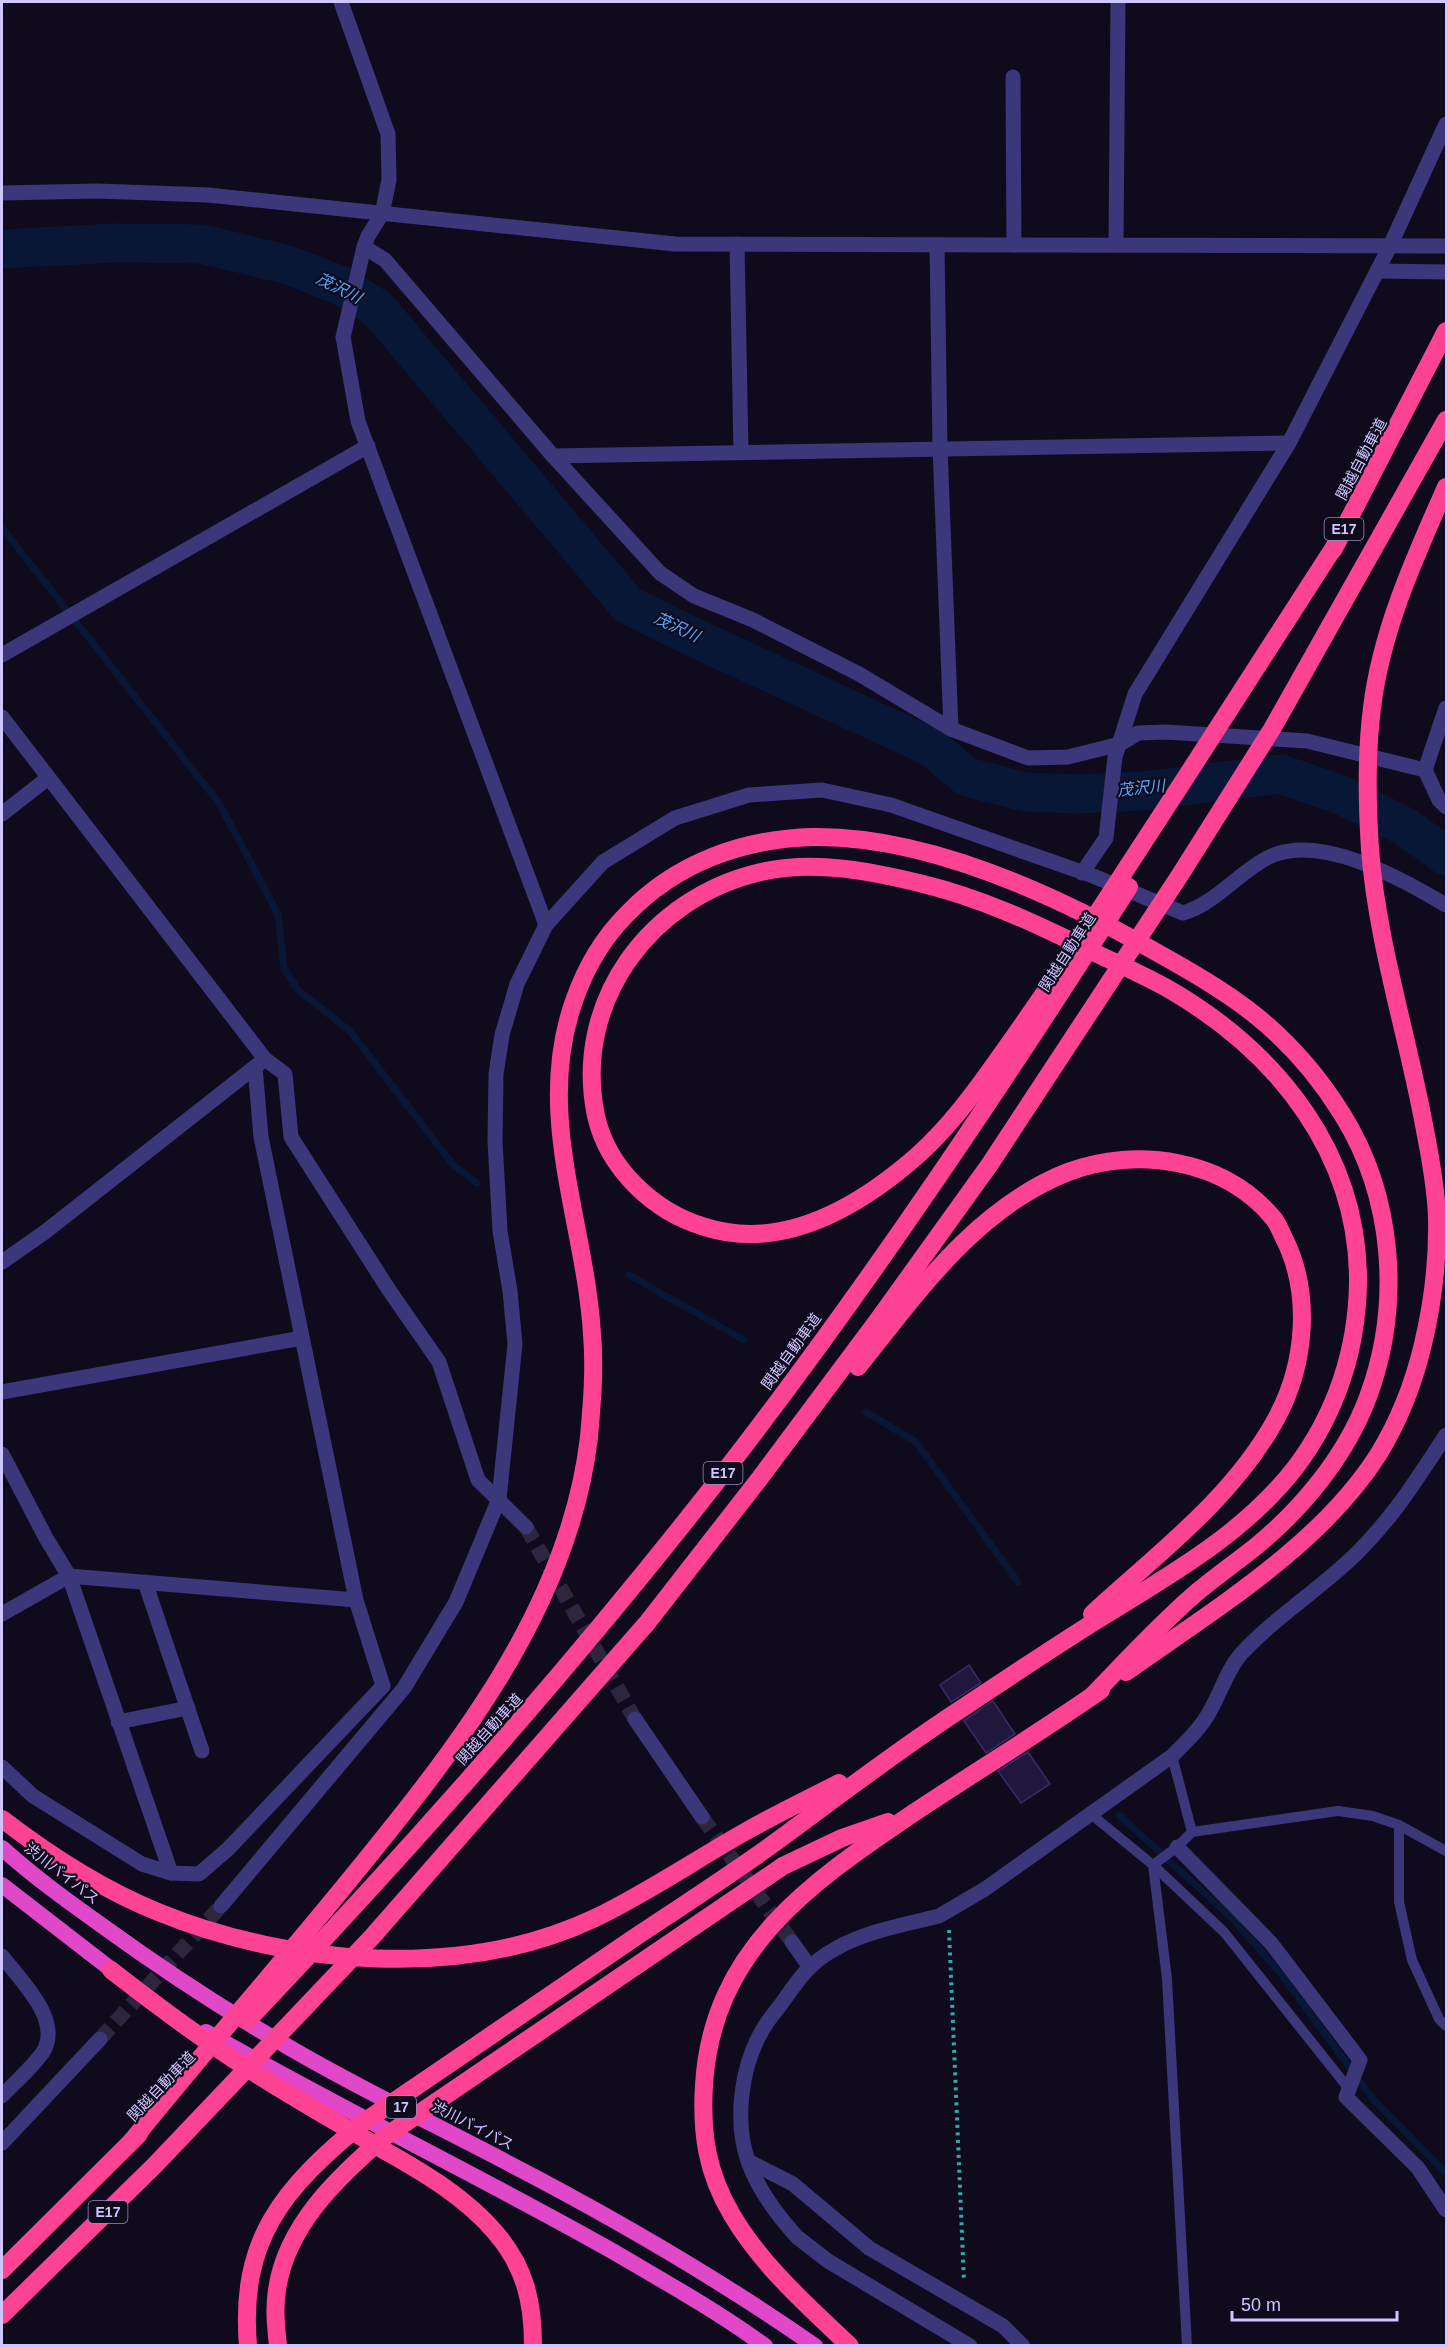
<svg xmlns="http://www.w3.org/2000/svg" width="1448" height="2347" viewBox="0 0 1448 2347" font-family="Arial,'Noto Sans JP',sans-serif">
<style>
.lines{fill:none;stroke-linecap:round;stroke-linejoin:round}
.stream{stroke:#091737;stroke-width:7}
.river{stroke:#091737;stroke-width:39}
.building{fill:#21173d;stroke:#392a68;stroke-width:1.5}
.minor-tunnel{stroke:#2c273e;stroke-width:15;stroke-dasharray:15 8;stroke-linecap:butt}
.path{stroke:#2dacaa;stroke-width:4;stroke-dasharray:3 4.5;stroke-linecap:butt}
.service{stroke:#3c367b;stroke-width:10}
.minor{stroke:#3c367b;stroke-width:15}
.tertiary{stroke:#3c367b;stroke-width:15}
.trunk{stroke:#e148c9;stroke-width:16}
.motorway{stroke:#fe4394;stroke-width:18}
.labels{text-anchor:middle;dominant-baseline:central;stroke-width:4.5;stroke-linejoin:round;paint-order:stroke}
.shield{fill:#0f0b1c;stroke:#958ebb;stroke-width:1.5}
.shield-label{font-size:14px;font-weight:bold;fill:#cfc6ff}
.street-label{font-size:15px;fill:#cfc6ff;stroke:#0f0b1c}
.water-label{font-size:16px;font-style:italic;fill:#55a8fe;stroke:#0f0b1c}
</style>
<rect width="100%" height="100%" fill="#0f0b1c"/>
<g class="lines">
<g class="stream">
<polyline points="2,528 219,803 278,914 284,968 298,990 350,1031 454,1166 477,1183"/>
<polyline points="629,1275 744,1340"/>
<polyline points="866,1412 916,1442 1018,1582"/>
<polyline points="1119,1815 1234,1920 1281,1974 1372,2098 1446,2173"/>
</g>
<polyline class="river" points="2,249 114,243 202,244 288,265 340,285 378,309 628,605 680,631 931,747 967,777 1025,792 1080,794 1144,791 1281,774 1341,795 1406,827 1446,856"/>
</g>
<g class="building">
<polygon points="969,1665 981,1683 951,1702 940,1685"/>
<polygon points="993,1701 1015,1734 986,1753 964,1721"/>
<polygon points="1028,1752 1050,1784 1021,1803 998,1771"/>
</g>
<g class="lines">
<g class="minor-tunnel">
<polyline points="526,1527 635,1719"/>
<polyline points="702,1817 792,1942"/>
<polyline points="100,2039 221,1906"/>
</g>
<polyline class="path" points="949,1930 964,2282"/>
<g class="service">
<polyline points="1172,1756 1192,1832"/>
<polyline points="1092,1815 1153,1865 1224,1932 1349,2089"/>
<polyline points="1399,1825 1399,1902 1412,1960 1439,2019 1446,2026"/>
<polyline points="1187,2346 1167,1979 1153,1865 1177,1847 1192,1832 1338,1811 1373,1816 1399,1825 1446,1851"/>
</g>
<g class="minor">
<polyline points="1013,77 1014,245"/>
<polyline points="382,214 368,236 364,247 343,337 358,421 546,925"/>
<polyline points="737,244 741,452"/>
<polyline points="1116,244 1118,2"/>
<polyline points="937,245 940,448 951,729"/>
<polyline points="364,247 385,260 553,456 660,573 694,596 753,620 859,674 951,729 1028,758 1068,757 1120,744 1138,733 1166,732 1307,741 1425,770"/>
<polyline points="1377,271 1446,272"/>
<polyline points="553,456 1289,443"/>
<polyline points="2,655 368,446"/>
<polyline points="1446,708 1425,770 1439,800 1446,807"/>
<polyline points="2,717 265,1059 285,1074 291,1137 389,1290 439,1362 478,1480 526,1527"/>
<polyline points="2,814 48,778"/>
<polyline points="1082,873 1106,838 1115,757 1135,694 1289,443 1390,246 1446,124"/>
<polyline points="255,1067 261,1137 356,1600 383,1686"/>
<polyline points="2,1262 45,1232 260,1063"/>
<polyline points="2,1392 302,1338"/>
<polyline points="2,1454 46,1538 69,1576 171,1873"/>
<polyline points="145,1582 202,1751"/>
<polyline points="2,1614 69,1576 356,1600"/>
<polyline points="635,1719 702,1817"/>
<polyline points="118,1722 188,1708"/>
<polyline points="2,1767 33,1796 142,1864 171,1873 199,1874 228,1849 383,1686"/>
<polyline points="1177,1847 1271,1943 1360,2060 1346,2097 1418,2168 1446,2210"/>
<path d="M221,1906L404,1688L456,1602L499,1499L515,1344L510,1291L500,1231L495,1141L496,1074L502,1035L517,984L546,925L603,862L675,818L749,795L822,790L891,805L1093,876L1183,913C1216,903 1237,874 1267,858C1319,831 1401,879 1446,905"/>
<polyline points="792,1942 809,1966"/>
<path d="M2,1956C20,1980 63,2020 43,2052C32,2068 14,2083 2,2096"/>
<polyline points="2,2143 100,2039"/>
<polyline points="748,2161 793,2184 869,2248 1003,2326 1023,2346"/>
<path d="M797,2237C777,2215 758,2190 748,2161C734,2120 741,2066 763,2029C768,2020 775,2012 782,2003C798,1980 809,1963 835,1949C866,1931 904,1925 939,1916L985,1889L1172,1756C1186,1742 1201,1728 1210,1711C1221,1692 1227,1670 1241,1654C1276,1616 1322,1588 1358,1552C1395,1515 1418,1477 1446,1435"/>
</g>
<g class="tertiary">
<polyline points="341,2 388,134 389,180 382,214"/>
<polyline points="2,193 97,191 208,195 675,244 1446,246"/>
<polyline points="797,2237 828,2261 970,2346"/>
</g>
<g class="trunk">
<path d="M2,1848C34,1877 69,1902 104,1927C162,1969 223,2009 285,2045C356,2087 432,2123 506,2162C612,2217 716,2277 815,2346"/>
<polyline points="2,1885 121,1977"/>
<path d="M206,2032C340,2109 480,2176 614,2252C665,2282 717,2311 765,2346"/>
</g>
<g class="motorway">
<polyline points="1333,550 1446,331"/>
<path d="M858,1367C917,1293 976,1208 1068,1172C1137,1146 1225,1159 1274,1219C1278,1224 1280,1230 1283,1236C1312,1292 1306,1364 1276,1419C1233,1498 1157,1554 1092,1614"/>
<path d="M1126,1672C1213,1610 1320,1546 1378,1455C1399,1421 1414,1382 1423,1344C1433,1302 1438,1260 1437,1217C1436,1187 1430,1155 1424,1125C1407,1033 1377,942 1370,849C1367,803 1366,754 1372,708C1381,631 1415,557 1446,487"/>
<path d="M2,1819C49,1855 103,1890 158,1912C290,1966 464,1980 595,1918C649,1892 698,1858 750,1829C779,1813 810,1798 839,1783"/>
<path d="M111,1970C161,2009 212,2047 266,2080C306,2105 347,2128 387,2152C426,2174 466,2198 495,2232C525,2267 533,2301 533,2346"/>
<path d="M247,2021C418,1841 583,1655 735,1458C876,1275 1004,1082 1129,887"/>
<path d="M131,2142C201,2055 276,1970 347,1883C453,1753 569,1610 589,1437C592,1403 595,1369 592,1334C585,1221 534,1114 574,1001C585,969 603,938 627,914C676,863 742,839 812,837C927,835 1058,896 1156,952C1190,971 1225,991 1255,1015C1290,1043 1319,1077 1342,1114C1394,1197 1402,1305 1368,1397C1346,1456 1302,1509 1254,1548C1235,1563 1215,1577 1196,1593C1159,1625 1126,1661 1092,1696"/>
<polyline points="2,2270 139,2134"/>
<polyline points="2,2315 155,2165 372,1937 647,1623 760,1478 878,1320 990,1164 1180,875 1272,729 1446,420"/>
<path d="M248,2346C239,2239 283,2189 361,2124C451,2063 541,2001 631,1940C676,1910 722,1880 766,1849C825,1806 882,1762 943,1721C993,1688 1043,1654 1094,1622C1166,1577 1242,1536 1295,1468C1336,1414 1357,1350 1358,1283C1359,1155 1279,1054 1172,991C1146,976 1118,964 1091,951C1037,924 981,898 923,884C871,871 815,860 761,872C651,897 572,1001 596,1116C608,1169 654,1212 705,1227C784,1252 860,1206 918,1155C950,1126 975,1092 999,1058C1031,1013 1062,968 1091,923C1174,796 1256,669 1338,541"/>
<path d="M278,2346C276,2327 274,2309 277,2290C286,2226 337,2178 383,2138L783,1866L842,1838L888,1822"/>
<path d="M850,2346C808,2306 762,2266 732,2215C707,2173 701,2134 704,2085C712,1950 810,1883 912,1814C975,1772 1039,1733 1101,1690"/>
</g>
</g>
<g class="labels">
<g class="shield">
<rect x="1324.5" y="518" width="39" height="22" rx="4.5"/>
<rect x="703.5" y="1462" width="39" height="22" rx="4.5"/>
<rect x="386" y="2096" width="30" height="22" rx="4.5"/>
<rect x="88.5" y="2201" width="39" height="22" rx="4.5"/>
</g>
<g class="shield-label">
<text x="1344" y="529">E17</text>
<text x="723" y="1473">E17</text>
<text x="401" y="2107">17</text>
<text x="108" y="2212">E17</text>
</g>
<g class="street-label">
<text transform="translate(1361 459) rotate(-62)">関越自動車道</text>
<text transform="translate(1067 952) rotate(-57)">関越自動車道</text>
<text transform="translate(791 1351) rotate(-54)">関越自動車道</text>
<text transform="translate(489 1729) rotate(-48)">関越自動車道</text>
<text transform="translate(62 1873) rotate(38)">渋川バイパス</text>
<text transform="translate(161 2086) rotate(-46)">関越自動車道</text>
<text transform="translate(473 2125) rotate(27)">渋川バイパス</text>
</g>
<g class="water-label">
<text transform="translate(339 288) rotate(27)">茂沢川</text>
<text transform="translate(677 627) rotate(25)">茂沢川</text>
<text transform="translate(1141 788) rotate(-6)">茂沢川</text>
</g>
</g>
<rect width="1448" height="2347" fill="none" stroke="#cfc6ff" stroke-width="6"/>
<path d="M1232 2311v9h165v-9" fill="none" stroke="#cfc6ff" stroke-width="3"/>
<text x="1241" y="2311" font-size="18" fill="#cfc6ff" stroke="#0f0b1c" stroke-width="4.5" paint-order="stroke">50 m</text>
</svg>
